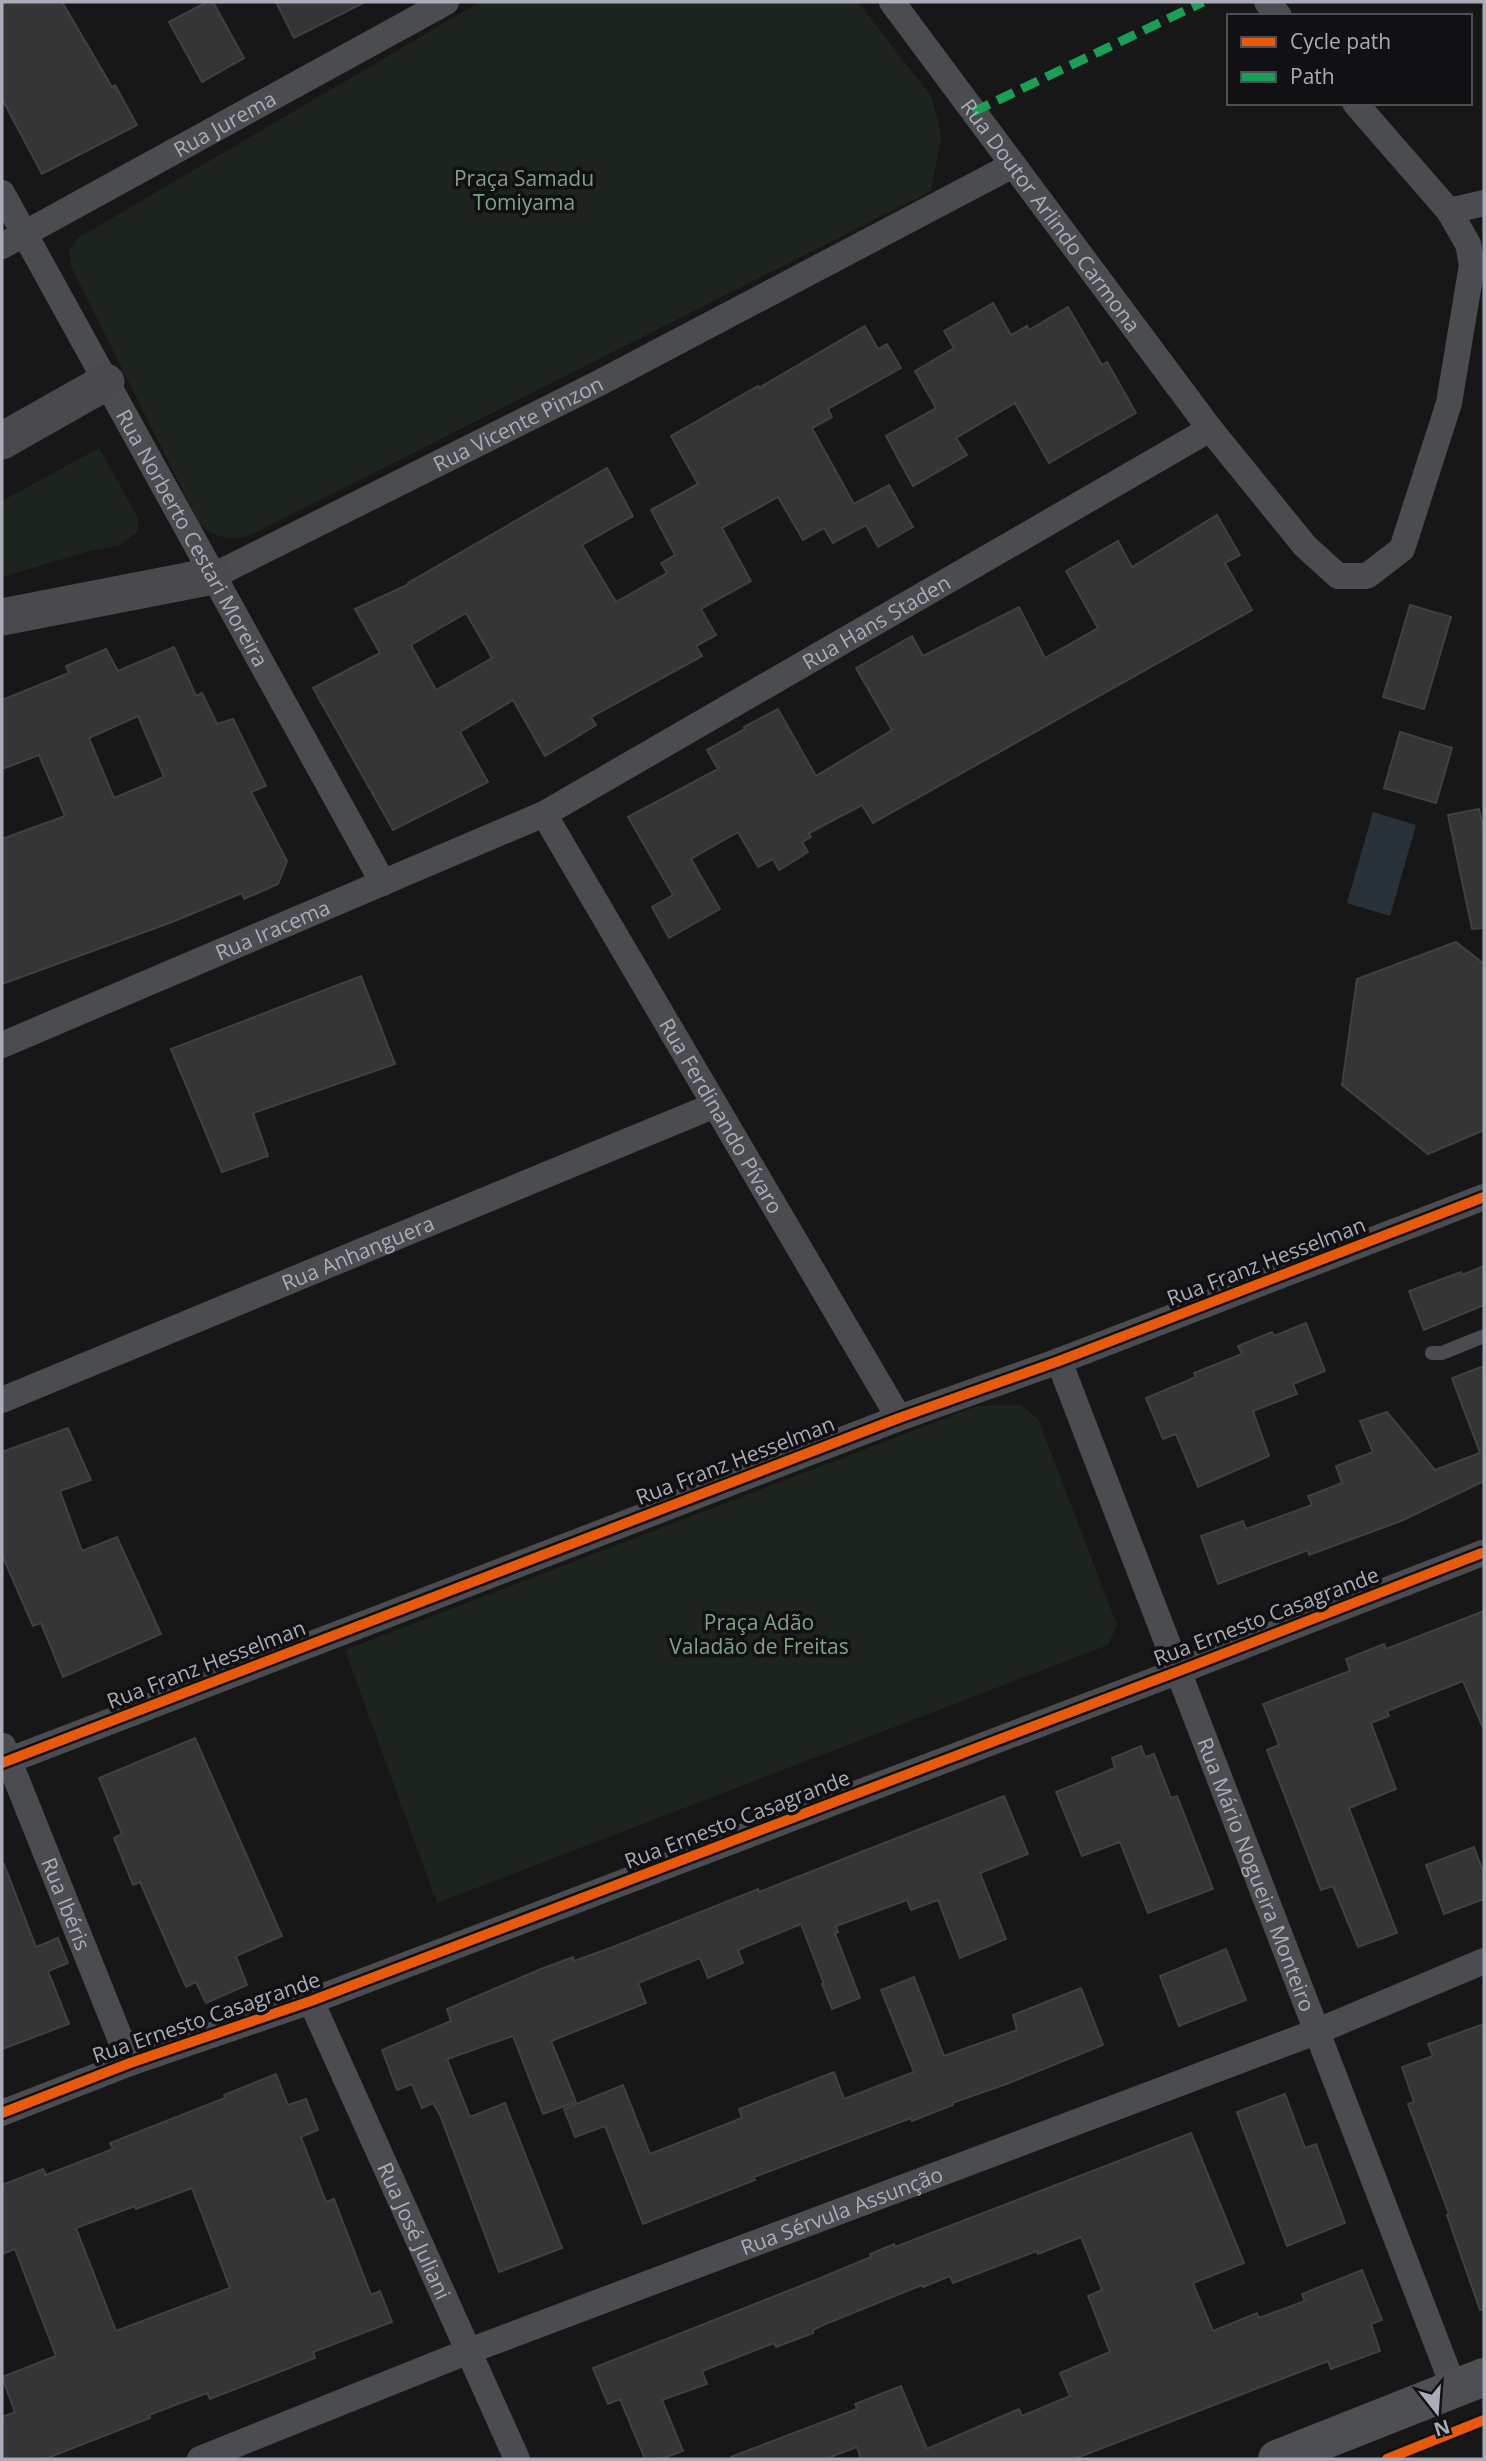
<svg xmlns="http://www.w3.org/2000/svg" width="1486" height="2461" viewBox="0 0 1486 2461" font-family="'Open Sans',sans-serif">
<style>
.green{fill:#1d241e}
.water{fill:#2a3239}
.building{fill:#353536;stroke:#3f4043;stroke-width:2;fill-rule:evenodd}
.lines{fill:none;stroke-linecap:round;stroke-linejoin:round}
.lane{stroke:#4b4c50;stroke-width:14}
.street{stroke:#4b4c50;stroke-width:26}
.secondary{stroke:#4a4a4e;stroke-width:37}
.primary{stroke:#4d4f52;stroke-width:38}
.quiet{stroke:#1a9f57;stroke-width:9;stroke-dasharray:18 9;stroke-linecap:butt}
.cycleway-casing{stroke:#111113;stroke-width:15}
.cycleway{stroke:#e8590c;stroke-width:10}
.labels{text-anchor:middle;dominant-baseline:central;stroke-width:7;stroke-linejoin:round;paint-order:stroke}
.street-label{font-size:21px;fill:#a8adb8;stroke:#111113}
.park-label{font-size:21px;fill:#7fa381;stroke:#111113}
</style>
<rect width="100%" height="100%" fill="#171717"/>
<g class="green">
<path d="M480,2H858L931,96L939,124L941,140L931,191L251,535C231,541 213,538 199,523L71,266L69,250L78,238Z"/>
<polygon points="99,448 138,518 138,531 121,545 86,552 2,577 2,501"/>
<polygon points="1021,1405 1038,1419 1117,1625 1108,1645 437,1903 345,1650 977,1406"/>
</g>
<polygon class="water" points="1373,812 1416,825 1390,916 1347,903"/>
<g class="building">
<polygon points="2,2 62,2 112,87 115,85 137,125 42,174 2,99"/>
<polygon points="207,2 213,2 244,58 202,82 169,22"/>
<polygon points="276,2 365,2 294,38"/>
<polygon points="993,303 1011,335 1027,326 1029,330 1068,307 1102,365 1107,362 1136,413 1049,463 1015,403 956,438 967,455 913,486 886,436 936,408 915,371 954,348 944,331"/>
<path d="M865,326L878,349L887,344L901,368L828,409L832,417L812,428L854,504L889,485L913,527L878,547L866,525L833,543L824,528L803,540L778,497L722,528L751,581L701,609L716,635L696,646L702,656L591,717L596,725L545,756L513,700L460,732L488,782L393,830L313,688L380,653L355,609L409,584L408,583L607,468L633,516L582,545L616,602L667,573L661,563L675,555L651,510L698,484L671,436L758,386L759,388ZM466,613L492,658L436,690L411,645Z"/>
<polygon points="1217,515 1240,555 1225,563 1252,610 873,823 862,805 809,833 811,837 802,842 808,852 779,870 773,859 758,867 738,832 691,859 720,909 669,938 652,907 673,895 628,817 718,769 707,750 745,729 744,727 778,709 816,776 892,730 856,668 912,636 923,656 1019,607 1045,658 1098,628 1066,571 1118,541 1132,567"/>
<polygon points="1410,605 1451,617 1424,709 1383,697"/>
<path d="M174,647L196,696L202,693L217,724L233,719L266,786L251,792L287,861L278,884L244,899L242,893L172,922L2,984V839L65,816L39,755L2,769V700L69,673L66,666L106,649L118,671ZM138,716L164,777L114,798L89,738Z"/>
<polygon points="1400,732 1452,748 1436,803 1384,788"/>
<polygon points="1479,809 1484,832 1484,928 1472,929 1448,815"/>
<polygon points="1456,942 1484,964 1484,1130 1428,1154 1342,1085 1357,979"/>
<polygon points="361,976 395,1064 253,1113 268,1156 222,1172 171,1049"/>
<polygon points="1484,1266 1484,1305 1424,1330 1409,1291 1461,1272 1462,1275"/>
<polygon points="1306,1323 1325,1371 1293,1384 1297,1394 1253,1411 1269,1456 1198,1487 1176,1434 1163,1439 1146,1398 1196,1377 1194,1373 1242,1354 1238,1346 1272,1332 1274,1336"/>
<polygon points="1484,1366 1484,1481 1401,1521 1309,1555 1308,1550 1218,1584 1201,1536 1243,1521 1246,1529 1312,1505 1308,1496 1342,1483 1336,1466 1373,1452 1360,1421 1387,1412 1435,1470 1480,1453 1452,1378"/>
<polygon points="68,1428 91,1480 60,1491 82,1551 117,1537 161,1634 63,1677 41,1623 33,1626 2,1555 2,1452"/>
<polygon points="1484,1611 1484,1730 1463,1681 1387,1711 1389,1716 1371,1723 1396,1789 1349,1808 1397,1933 1358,1947 1333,1886 1321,1890 1286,1799 1267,1750 1279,1745 1263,1704 1350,1671 1346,1659 1384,1644 1386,1649"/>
<polygon points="195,1738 282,1936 236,1956 247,1985 206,2003 196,1982 186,1987 140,1882 133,1885 114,1838 122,1834 99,1778"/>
<polygon points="1141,1746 1145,1757 1154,1754 1171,1798 1177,1796 1213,1889 1148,1913 1120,1842 1082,1856 1056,1792 1115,1768 1112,1758"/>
<polygon points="1004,1796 1028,1854 980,1873 1006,1939 960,1958 938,1900 911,1910 907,1900 836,1926 838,1932 835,1933 860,1998 832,2009 822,1984 824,1984 801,1924 738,1950 743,1963 708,1978 700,1958 638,1983 646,2003 551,2041 576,2102 543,2114 513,2036 447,2059 470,2117 505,2103 562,2248 499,2272 440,2115 433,2103 422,2108 412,2084 397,2090 382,2050 451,2021 447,2009 541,1969 573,1957 574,1961 613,1947 758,1889 759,1892"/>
<polygon points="1474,1847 1484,1874 1484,1899 1444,1914 1426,1865"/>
<polygon points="4,1864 36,1947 58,1938 68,1963 48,1971 69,2024 2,2049 2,1865"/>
<polygon points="1226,1949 1246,2000 1179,2026 1160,1976"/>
<polygon points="914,1977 944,2056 1017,2030 1013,2015 1081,1988 1103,2045 1009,2083 952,2103 953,2105 912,2121 911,2118 754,2177 755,2180 643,2224 605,2126 575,2137 564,2109 623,2085 650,2154 742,2118 739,2109 834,2072 844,2099 914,2072 881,1990"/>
<polygon points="1484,2024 1484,2310 1480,2310 1447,2215 1449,2214 1408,2104 1414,2102 1402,2067 1433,2056 1428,2044"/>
<path d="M276,2074L288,2105L306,2099L318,2130L301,2137L326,2202L334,2199L371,2295L380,2291L392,2322L313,2352L315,2358L210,2399L207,2393L149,2415L150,2418L45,2459H2V2417L15,2412L2,2377L56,2356L15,2249L2,2254V2185L43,2169L46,2175L113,2149L110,2143L225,2098L224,2095ZM192,2188L230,2288L116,2331L76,2228L135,2206L136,2209Z"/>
<polygon points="1285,2094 1305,2148 1316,2144 1345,2223 1287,2246 1237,2112"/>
<polygon points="1191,2133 1244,2263 1193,2283 1213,2331 1257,2313 1259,2318 1305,2301 1302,2294 1362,2270 1382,2320 1371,2324 1380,2351 1331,2369 1328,2361 1074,2459 861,2459 857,2447 825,2459 731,2459 731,2457 857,2409 855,2404 901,2386 927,2449 1019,2409 1022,2416 1070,2396 1060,2373 1110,2352 1088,2296 1102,2290 1081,2237 1038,2254 1037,2251 953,2283 950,2276 923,2287 922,2285 823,2325 813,2330 813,2333 776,2347 774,2343 702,2371 707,2384 662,2400 683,2451 661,2459 645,2459 620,2399 608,2404 593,2368 823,2277 871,2257 870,2254 894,2244 895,2247"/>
</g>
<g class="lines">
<polyline class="lane" points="1432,1353 1442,1353 1484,1336"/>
<g class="street">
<path id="s1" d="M892,2L1210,429L1305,546L1338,576H1367L1402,549L1449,403L1472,265L1468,244L1449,211L1355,103"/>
<polyline points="1267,2 1279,16"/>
<path id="s2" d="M2,193L383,883"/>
<polyline points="1449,211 1484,203"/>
<path id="s3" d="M2,246L446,2"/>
<path id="s4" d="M213,576L603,381L1013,165"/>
<path id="s5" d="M544,814L899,1418"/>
<path id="s6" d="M2,1045L544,814L1210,429"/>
<path id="s7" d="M1059,1361L1454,2388"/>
<path id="s8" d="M2,1400L715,1105"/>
<path id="s9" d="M3,1746L130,2063"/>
<polyline points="2,1763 899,1418 1059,1361 1484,1197"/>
<path id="s10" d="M311,2001L517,2459"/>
<polyline points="2,2113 130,2063 311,2001 1179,1671 1482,1553"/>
<path id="s11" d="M200,2459L469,2351L1318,2031L1484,1961"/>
</g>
<g class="secondary">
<polyline points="2,441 106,382"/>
<polyline points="2,617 213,576"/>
</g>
<polyline class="primary" points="1277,2459 1484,2377"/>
<polyline class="quiet" points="973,112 1203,2"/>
<defs>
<g id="cycleway">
<polyline points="2,1763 899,1418 1059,1361 1484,1197"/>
<polyline points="2,2113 130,2063 311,2001 1179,1671 1482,1553"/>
<polyline points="1387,2459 1484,2420"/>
</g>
</defs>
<use href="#cycleway" class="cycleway-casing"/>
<use href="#cycleway" class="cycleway"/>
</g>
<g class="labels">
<g class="street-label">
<text stroke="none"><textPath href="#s3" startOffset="254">Rua Jurema</textPath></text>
<text stroke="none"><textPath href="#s1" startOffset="266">Rua Doutor Arlindo Carmona</textPath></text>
<text stroke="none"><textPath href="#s4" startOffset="341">Rua Vicente Pinzon</textPath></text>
<text stroke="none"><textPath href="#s2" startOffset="394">Rua Norberto Cestari Moreira</textPath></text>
<text stroke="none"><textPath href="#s6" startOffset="973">Rua Hans Staden</textPath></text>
<text stroke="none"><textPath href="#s6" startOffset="294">Rua Iracema</textPath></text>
<text stroke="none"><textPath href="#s5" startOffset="350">Rua Ferdinando Pívaro</textPath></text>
<text stroke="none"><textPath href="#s8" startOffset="385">Rua Anhanguera</textPath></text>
<text transform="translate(1266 1261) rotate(-21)">Rua Franz Hesselman</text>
<text transform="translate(735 1460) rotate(-21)">Rua Franz Hesselman</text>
<text transform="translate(1266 1616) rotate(-21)">Rua Ernesto Casagrande</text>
<text transform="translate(206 1664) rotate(-21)">Rua Franz Hesselman</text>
<text transform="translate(737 1819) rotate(-21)">Rua Ernesto Casagrande</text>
<text stroke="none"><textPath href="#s7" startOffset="550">Rua Mário Nogueira Monteiro</textPath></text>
<text stroke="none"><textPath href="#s9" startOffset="170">Rua Ibéris</textPath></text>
<text transform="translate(206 2017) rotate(-19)">Rua Ernesto Casagrande</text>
<text stroke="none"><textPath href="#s11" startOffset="688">Rua Sérvula Assunção</textPath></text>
<text stroke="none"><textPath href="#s10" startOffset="252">Rua José Juliani</textPath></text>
</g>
<g class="park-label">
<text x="524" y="178">Praça Samadu<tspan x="524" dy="24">Tomiyama</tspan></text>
<text x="759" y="1622">Praça Adão<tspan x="759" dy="24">Valadão de Freitas</tspan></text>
</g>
</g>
<rect width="1486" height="2461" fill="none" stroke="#a8adb8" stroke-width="7"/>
<rect x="1227" y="14" width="245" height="91" fill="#111113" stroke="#4d4f55" stroke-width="2"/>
<rect x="1241" y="37" width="35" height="10" fill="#e8590c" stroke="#4d4f55" stroke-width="2"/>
<text x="1290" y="49" font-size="21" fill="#a8adb8">Cycle path</text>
<rect x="1241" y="72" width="35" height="10" fill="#1a9f57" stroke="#4d4f55" stroke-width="2"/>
<text x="1290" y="84" font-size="21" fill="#a8adb8">Path</text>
<g transform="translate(1437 2412) rotate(163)" stroke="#111113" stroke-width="5" paint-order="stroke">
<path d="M0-5L12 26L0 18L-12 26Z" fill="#a8adb8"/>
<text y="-10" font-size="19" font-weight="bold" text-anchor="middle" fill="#a8adb8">N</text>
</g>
</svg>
